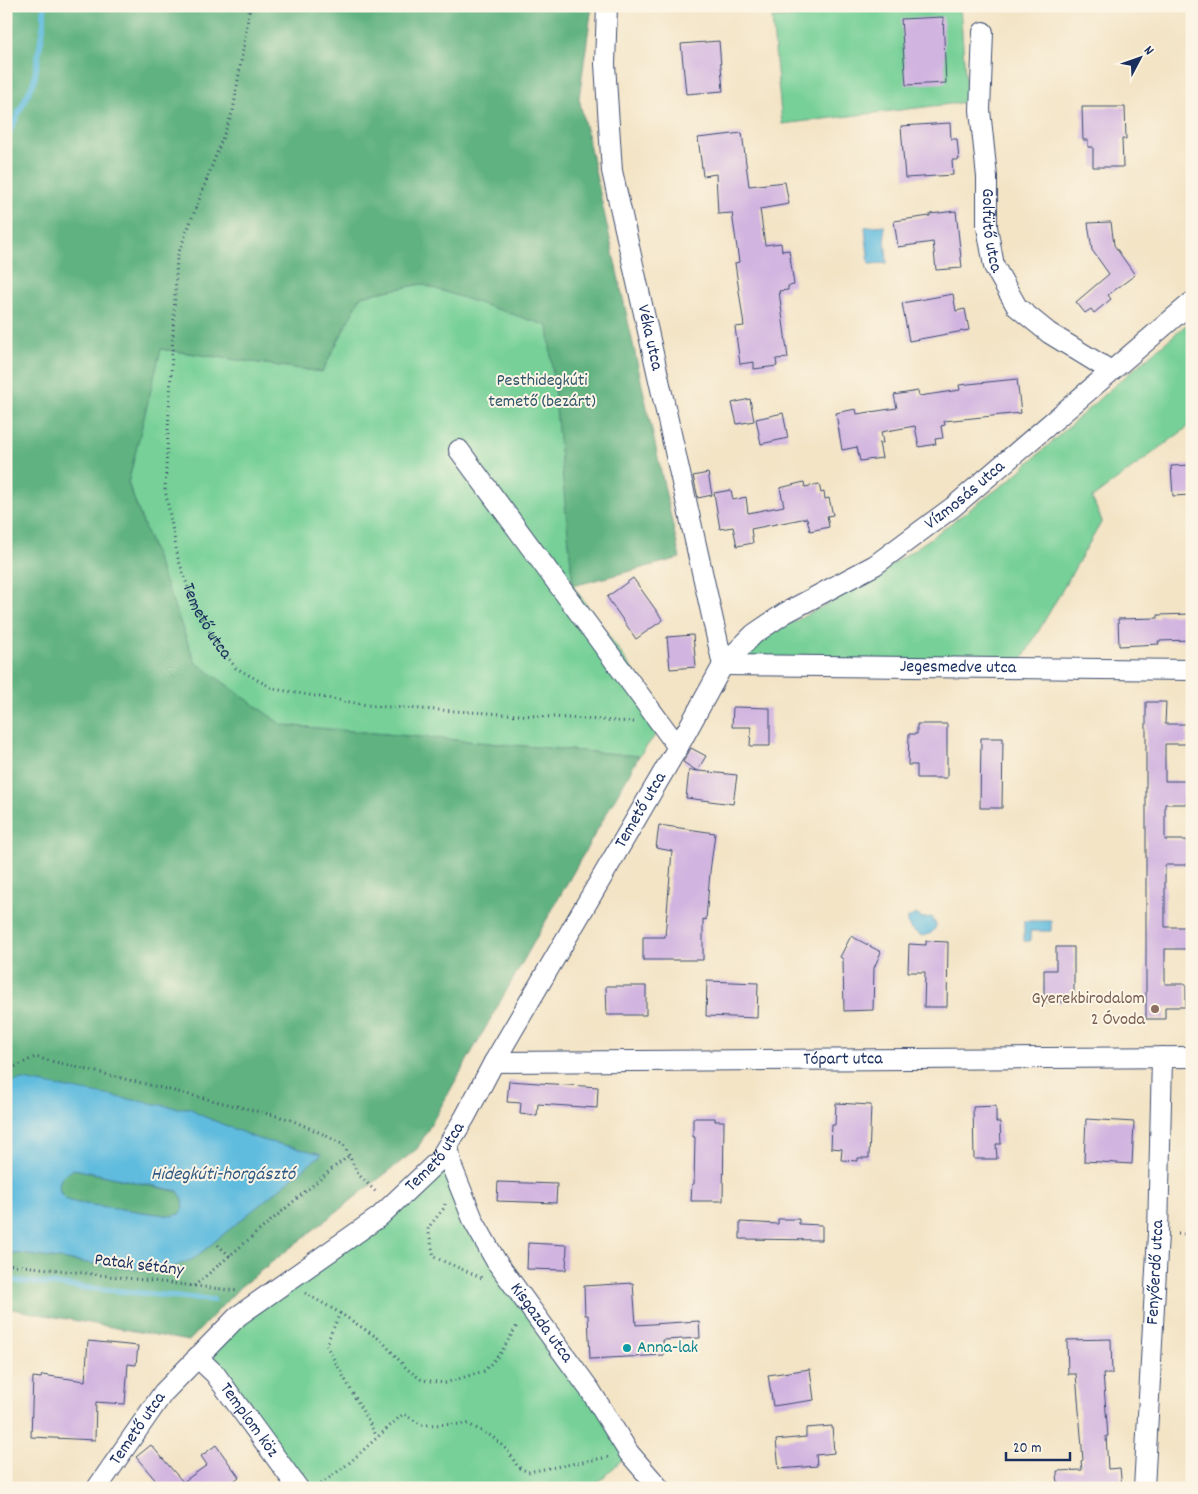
<svg xmlns="http://www.w3.org/2000/svg" width="1198" height="1494" viewBox="0 0 1198 1494" font-family="Dekko,sans-serif">
<style>
.green{fill:#76d097;stroke:#48807a}
.forest{fill:#60b280;stroke:#3e706f}
.water{fill:#60bcde;stroke:#3e769e;fill-rule:evenodd}
.lines{fill:none;stroke-linecap:round;stroke-linejoin:round}
.stream{stroke:#60bcde;stroke-width:6}
.building{fill:#d1b4e0}
.street-casing{stroke:#3b4a6e;stroke-width:22}
.path{stroke:#3b4a6e;stroke-width:3;stroke-dasharray:1 4;stroke-linecap:butt}
.street{stroke:#fff;stroke-width:20}
.education-dot{fill:#8d6e63;stroke:#fcf5e5;stroke-width:2}
.culture-dot{fill:#0f9aa8;stroke:#fcf5e5;stroke-width:2}
.labels{text-anchor:middle;dominant-baseline:central;stroke-width:4;stroke-linejoin:round;paint-order:stroke}
.street-label{font-size:18px;fill:#1b2f5e;stroke:#fcf5e5}
.park-label{font-size:18px;fill:#32576c;stroke:#fcf5e5}
.education-label{font-size:18px;fill:#785e54;stroke:#fcf5e5;text-anchor:end}
.culture-label{font-size:18px;fill:#0d838f;stroke:#fcf5e5;text-anchor:start}
.water-label{font-size:19px;font-style:italic;fill:#305984;stroke:#fcf5e5}
</style>
<rect width="100%" height="100%" fill="#fcf5e5"/>
<filter id="ink" filterUnits="userSpaceOnUse"><feTurbulence type="fractalNoise" baseFrequency=".02" numOctaves="2"/><feDisplacementMap in="SourceGraphic" scale="10" xChannelSelector="R" yChannelSelector="G"/><feConvolveMatrix kernelMatrix="1 2 1 2 8 2 1 2 1" color-interpolation-filters="sRGB"/></filter>
<filter id="wash" filterUnits="userSpaceOnUse"><feTurbulence type="fractalNoise" baseFrequency=".0096" numOctaves="4" result="noise"/><feDisplacementMap in="SourceGraphic" scale="20" xChannelSelector="R" yChannelSelector="G"/><feGaussianBlur stdDeviation="1.12" result="paint"/><feColorMatrix in="noise" values="0 0 0 0 0 0 0 0 0 0 0 0 0 0 0 0 0 1.4 0 .05"/><feComposite in="paint" operator="in"/></filter>
<g filter="url(#wash)">
<rect width="100%" height="100%" fill="#f3e4c6"/>
<g class="green">
<polygon points="853,6 960,6 967,102 782,124 772,18 812,16 812,8"/>
<polygon points="599,223 571,566 573,586 668,719 639,756 282,725 195,662 128,483 160,349 322,372 361,296 421,284 484,304"/>
<polygon points="1192,320 1192,424 1092,498 1102,521 1020,663 743,669 741,650 829,603 881,572 931,538 1011,479 1107,392"/>
<polygon points="439,1160 474,1222 629,1453 592,1488 298,1488 197,1357"/>
</g>
<g class="forest">
<polygon points="6,6 592,6 579,98 680,558 573,586 548,326 421,284 361,296 322,372 161,349 128,483 195,662 282,725 639,756 417,1149 240,1287 189,1341 6,1308 6,1252 150,1271 193,1259 321,1154 258,1139 198,1114 190,1108 178,1109 15,1081 6,1091"/>
<path d="M74,1169L179,1192L183,1200L184,1208L179,1214L172,1216L78,1203C74,1202 69,1201 66,1199C52,1186 61,1175 74,1169Z"/>
</g>
<g class="water">
<polygon points="884,225 887,263 869,264 865,227"/>
<path d="M916,914L922,918L932,917L936,925C934,933 930,934 922,936L911,929L908,924V918Z"/>
<polygon points="1024,921 1051,921 1051,931 1030,931 1030,941 1024,941"/>
<path d="M23,1080L178,1108H190L198,1114L258,1139L322,1154L193,1259L173,1267L150,1271L6,1252V1091L15,1081ZM74,1169L178,1191L183,1200L184,1208L179,1214L172,1216L78,1203C74,1202 69,1201 66,1199C52,1186 61,1175 74,1169Z"/>
</g>
<g class="lines">
<g class="stream">
<polyline points="6,139 34,81 44,22 44,6"/>
<polyline points="6,1280 213,1300"/>
</g>
</g>
<g id="blocks">
<g class="building">
<polygon points="943,17 946,83 906,85 901,19"/>
<polygon points="719,41 723,91 686,94 681,44"/>
<polygon points="1082,107 1125,107 1126,139 1122,139 1123,167 1093,167 1093,147 1088,147 1088,140 1083,140"/>
<polygon points="950,123 951,139 957,139 959,160 952,160 953,175 905,178 901,126"/>
<polygon points="742,133 749,186 785,182 789,204 760,209 765,245 781,243 782,251 789,250 794,285 788,286 788,290 779,291 788,358 776,359 777,366 754,369 754,362 740,364 735,327 744,326 735,263 739,262 732,213 718,214 716,174 703,176 698,138"/>
<polygon points="956,211 962,268 936,270 933,242 898,247 894,221 930,216 930,214"/>
<polygon points="1111,222 1114,245 1135,275 1108,295 1111,299 1094,313 1091,309 1085,313 1076,302 1109,274 1092,250 1088,223"/>
<polygon points="953,294 956,311 965,309 969,330 909,341 902,303"/>
<polygon points="1017,379 1021,413 944,421 945,425 941,426 943,438 935,439 936,444 919,447 915,426 881,432 883,443 879,443 882,458 860,461 857,447 842,450 836,413 856,409 857,414 897,408 894,395 918,391 919,396 960,390 959,385"/>
<polygon points="750,399 754,421 737,424 732,403"/>
<polygon points="783,413 788,438 761,444 756,419"/>
<polygon points="1192,465 1192,495 1173,496 1171,466"/>
<polygon points="708,473 712,495 698,498 693,476"/>
<polygon points="804,482 805,487 819,484 821,493 824,492 825,499 829,498 833,515 827,516 829,527 810,531 807,518 751,529 753,543 737,546 733,527 720,529 714,493 731,490 733,500 746,497 748,513 784,506 780,488"/>
<polygon points="633,578 663,620 636,639 607,597"/>
<polygon points="1192,614 1192,640 1158,641 1159,644 1119,646 1118,619 1158,618 1158,615"/>
<polygon points="693,635 696,667 670,669 667,637"/>
<polygon points="1146,702 1166,702 1165,724 1187,724 1187,744 1165,744 1165,781 1187,781 1187,804 1165,804 1165,840 1187,840 1187,865 1165,865 1165,927 1186,927 1186,949 1165,949 1165,984 1186,984 1186,1007 1165,1007 1165,1019 1146,1019"/>
<polygon points="733,707 770,708 770,746 750,746 751,727 732,727"/>
<polygon points="917,724 947,724 947,778 917,778 917,765 908,765 909,734 917,734"/>
<polygon points="981,738 1003,738 1002,808 980,808"/>
<polygon points="691,748 706,756 697,771 683,762"/>
<polygon points="689,770 737,775 733,804 686,798"/>
<polygon points="659,825 715,833 710,872 706,920 703,919 703,960 643,960 643,937 665,937 672,851 656,848"/>
<polygon points="851,936 881,952 874,968 873,1010 844,1011 843,959 840,957"/>
<polygon points="926,941 948,942 947,1007 924,1007 925,972 908,972 909,944 926,945"/>
<polygon points="1056,947 1074,947 1074,1002 1044,1002 1044,970 1056,970"/>
<polygon points="707,981 758,983 757,1018 706,1016"/>
<polygon points="606,986 646,986 646,1015 607,1015"/>
<polygon points="509,1081 598,1087 597,1108 538,1104 537,1116 520,1114 521,1103 507,1102"/>
<polygon points="836,1103 871,1105 869,1158 858,1158 858,1161 841,1160 842,1149 831,1148 832,1125 835,1125"/>
<polygon points="996,1106 996,1122 1000,1122 1001,1144 996,1144 997,1159 974,1159 973,1107"/>
<polygon points="693,1118 715,1118 715,1121 724,1121 723,1201 691,1201 692,1184 694,1184 695,1137 693,1137"/>
<polygon points="1086,1119 1134,1122 1132,1164 1084,1161"/>
<polygon points="498,1182 557,1184 556,1203 497,1201"/>
<polygon points="778,1219 799,1219 799,1224 822,1225 822,1240 740,1239 740,1222 778,1224"/>
<polygon points="528,1243 567,1245 566,1270 527,1269"/>
<polygon points="633,1283 636,1325 699,1321 700,1338 663,1340 664,1355 590,1359 588,1315 585,1315 584,1286"/>
<polygon points="1111,1339 1112,1374 1103,1374 1108,1436 1106,1436 1108,1469 1120,1468 1122,1488 1058,1488 1057,1471 1082,1470 1081,1461 1083,1460 1076,1374 1068,1374 1067,1340"/>
<polygon points="88,1341 138,1346 136,1365 128,1364 125,1404 96,1402 95,1440 31,1437 33,1377 41,1378 42,1375 85,1381"/>
<polygon points="810,1369 814,1400 773,1406 768,1375"/>
<polygon points="832,1426 834,1453 816,1455 817,1466 779,1469 776,1440 806,1437 806,1428"/>
<polygon points="151,1445 183,1482 207,1465 201,1456 216,1445 239,1477 224,1488 162,1488 136,1457"/>
</g>
</g>
</g>
<g filter="url(#ink)">
<use href="#blocks" fill-opacity="0" stroke="#3b4a6e" stroke-width="1"/>
<g class="lines">
<defs>
<g id="street">
<path id="s2" d="M607,6L605,64L612,171L723,665"/>
<path id="s3" d="M983,32L980,110L987,177V227L994,266L1017,307L1049,333L1111,371"/>
<polyline points="459,450 678,747"/>
<path id="s4" d="M723,665L1192,670"/>
<path id="s5" d="M494,1062L1192,1057"/>
<path id="s6" d="M448,1146L452,1167L474,1222L496,1261L590,1390L629,1453L659,1488"/>
<path id="s7" d="M197,1357L215,1374L298,1488"/>
<path id="s8" d="M97,1488L163,1393L238,1316L379,1217L439,1160L465,1117L494,1062L678,747L723,665L754,634L785,613L875,565L953,507L1192,302"/>
<path id="s9" d="M1144,1488L1158,1234L1162,1057"/>
</g>
</defs>
<use href="#street" class="street-casing"/>
<g class="path">
<path id="s1" d="M250,6L233,111L177,257L165,489L178,558L194,605L215,641L236,668L274,689L373,706L634,722"/>
<polyline points="6,1071 35,1057 289,1119 325,1135 344,1145 358,1174 376,1192"/>
<polyline points="445,1204 444,1208 428,1228 434,1257 482,1278"/>
<polyline points="1178,1234 1192,1234"/>
<polyline points="218,1245 230,1256"/>
<polyline points="6,1264 238,1291"/>
<polyline points="194,1286 333,1168 349,1156"/>
<polyline points="305,1293 340,1313 381,1340 407,1369 422,1380 445,1383 484,1371 500,1354 518,1324"/>
<polyline points="340,1313 326,1345 377,1437"/>
<polyline points="317,1487 348,1464 403,1414 422,1425 468,1424 493,1437 508,1451 518,1467 528,1472 609,1457"/>
</g>
<use href="#street" class="street"/>
</g>
</g>
<circle class="education-dot" cx="1155" cy="1009" r="5"/>
<circle class="culture-dot" cx="627" cy="1348" r="5"/>
<g class="labels">
<g class="street-label">
<text stroke="none"><textPath href="#s3" startOffset="199">Golfütő utca</textPath></text>
<text stroke="none"><textPath href="#s2" startOffset="336">Véka utca</textPath></text>
<text stroke="none"><textPath href="#s8" startOffset="1346">Vízmosás utca</textPath></text>
<text stroke="none"><textPath href="#s1" startOffset="635">Temető utca</textPath></text>
<text stroke="none"><textPath href="#s4" startOffset="235">Jegesmedve utca</textPath></text>
<text stroke="none"><textPath href="#s8" startOffset="882">Temető utca</textPath></text>
<text stroke="none"><textPath href="#s5" startOffset="349">Tópart utca</textPath></text>
<text stroke="none"><textPath href="#s8" startOffset="478">Temető utca</textPath></text>
<text transform="translate(139 1266) rotate(7)">Patak sétány</text>
<text stroke="none"><textPath href="#s9" startOffset="216">Fenyőerdő utca</textPath></text>
<text stroke="none"><textPath href="#s6" startOffset="202">Kisgazda utca</textPath></text>
<text stroke="none"><textPath href="#s7" startOffset="82">Templom köz</textPath></text>
<text stroke="none"><textPath href="#s8" startOffset="72">Temető utca</textPath></text>
</g>
<g class="park-label">
<text x="542" y="381">Pesthidegkúti<tspan x="542" dy="21">temető (bezárt)</tspan></text>
</g>
<g class="education-label">
<text x="1145" y="999">Gyerekbirodalom<tspan x="1145" dy="21">2 Óvoda</tspan></text>
</g>
<g class="culture-label">
<text x="637" y="1348">Anna-lak</text>
</g>
<g class="water-label">
<text x="223" y="1175">Hidegkúti-horgásztó</text>
</g>
</g>
<rect width="1198" height="1494" fill="none" stroke="#fcf5e5" stroke-width="25"/>
<g transform="translate(1140 58) rotate(49)" stroke="#fcf5e5" stroke-width="4" paint-order="stroke">
<path d="M0-4L9 19L0 12L-9 19Z" fill="#1b2f5e"/>
<text y="-8" font-size="14" font-weight="bold" text-anchor="middle" fill="#1b2f5e">N</text>
</g>
<path d="M1006 1452v8h64v-8" fill="none" stroke="#1b2f5e" stroke-width="2.5"/>
<text x="1013" y="1452" font-size="15" fill="#1b2f5e" stroke="#fcf5e5" stroke-width="4" paint-order="stroke">20 m</text>
</svg>
